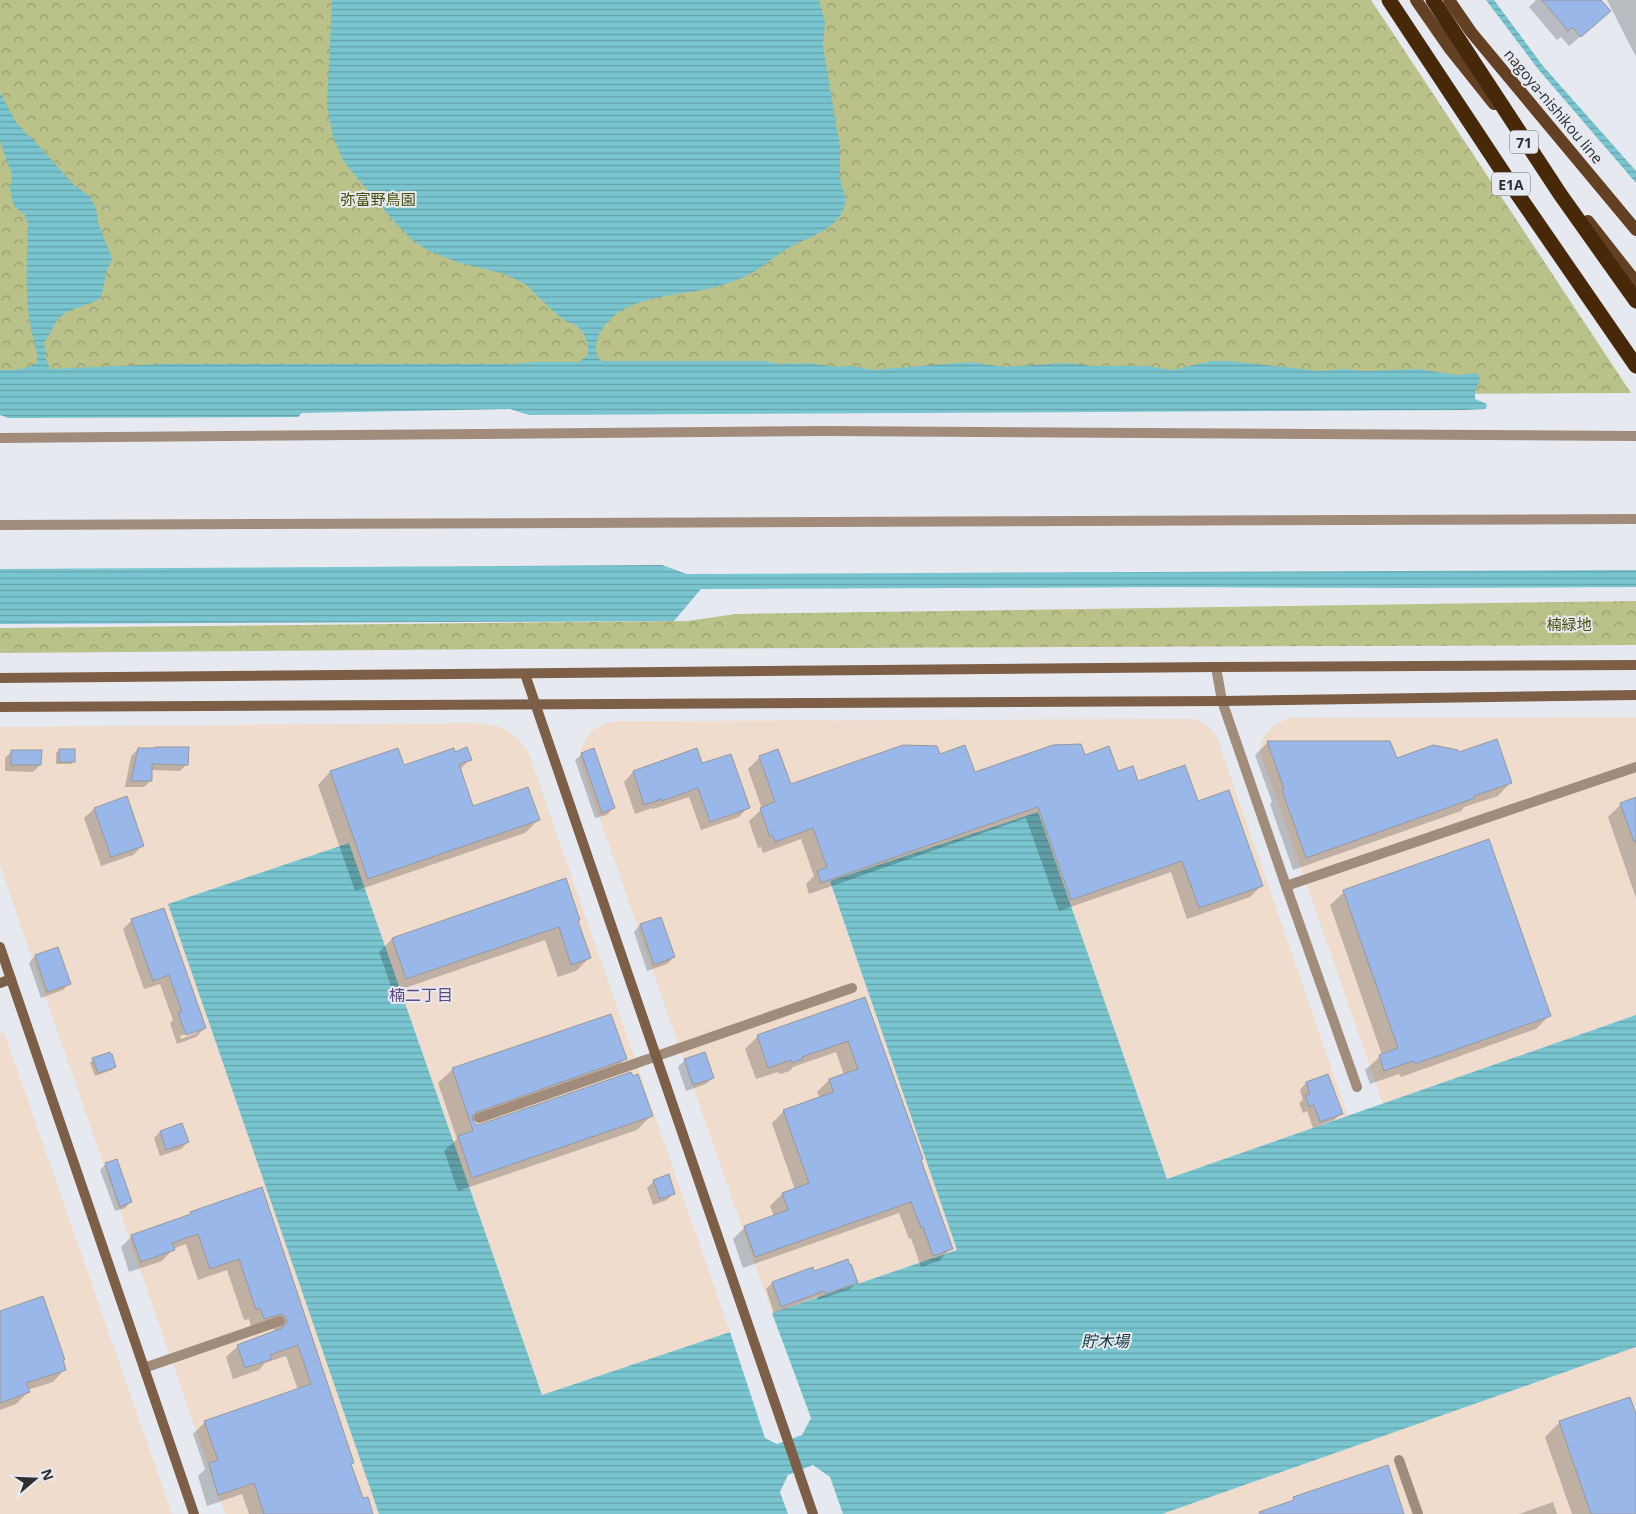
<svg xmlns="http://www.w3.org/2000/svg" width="1636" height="1514" viewBox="0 0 1636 1514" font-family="'Open Sans','Noto Sans JP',sans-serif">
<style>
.industrial{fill:#efdccc}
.forest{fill:url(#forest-crowns)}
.water{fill:url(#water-rules)}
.shadow{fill:#0003;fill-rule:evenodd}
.building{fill:#99b7e8;stroke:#95989d}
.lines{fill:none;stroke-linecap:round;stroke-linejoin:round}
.street{stroke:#a18c7b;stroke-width:10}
.secondary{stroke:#7d5f47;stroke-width:10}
.primary{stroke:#634021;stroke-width:12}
.highway{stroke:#472809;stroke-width:15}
.highway-bridge{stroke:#472809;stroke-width:15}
.labels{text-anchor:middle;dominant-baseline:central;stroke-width:4;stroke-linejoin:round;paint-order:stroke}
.shield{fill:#e6eaf0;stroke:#65676a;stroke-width:1}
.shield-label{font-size:14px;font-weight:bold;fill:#2e2f31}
.street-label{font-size:15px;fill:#2e2f31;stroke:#e6eaf0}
.park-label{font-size:15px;fill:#494d07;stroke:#e6eaf0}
.neighbourhood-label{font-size:16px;fill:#604885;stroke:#e6eaf0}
.water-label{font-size:16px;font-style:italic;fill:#12383d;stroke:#e6eaf0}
</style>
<defs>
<pattern id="forest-crowns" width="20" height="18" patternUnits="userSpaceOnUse" patternTransform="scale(1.25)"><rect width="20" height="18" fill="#bac189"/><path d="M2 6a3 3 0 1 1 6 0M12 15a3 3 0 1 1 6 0" fill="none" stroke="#989d71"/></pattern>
<pattern id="water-rules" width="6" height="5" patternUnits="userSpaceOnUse" patternTransform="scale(1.25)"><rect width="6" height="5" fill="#79c6d0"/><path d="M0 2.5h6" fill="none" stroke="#64a1a9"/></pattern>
</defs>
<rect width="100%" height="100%" fill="#e6eaf0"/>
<g class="industrial">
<polygon points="1636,717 1636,1015 1383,1104 1260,751 1261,742 1265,735 1274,725 1289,718"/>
<polygon points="1194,719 1203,722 1210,728 1217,737 1348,1116 1167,1179 1038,812 830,881 957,1250 772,1313 581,765 580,754 582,746 591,731 604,724 616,721"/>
<polygon points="475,723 500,727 516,737 528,751 730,1332 542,1395 349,843 169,904 379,1514 225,1514 0,866 0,727"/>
<polygon points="4,1032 172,1514 0,1514 0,1034"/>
<polygon points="1636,1347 1636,1514 1162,1514"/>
</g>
<g class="forest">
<polygon points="0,0 1371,0 1631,393 0,400"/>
<polygon points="1636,601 1636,645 523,649 0,653 0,628 687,621 736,614"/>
</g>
<g class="water">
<path d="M332,0H819L825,22L823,46L837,131C842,147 839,160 840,176C840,185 846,193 845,202C843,227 811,236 792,246C775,255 762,269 744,277C733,282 719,286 708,289C672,296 613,297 598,338C595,346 594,356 602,361H765L779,364L807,363L837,367L852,366L872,370L971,362L1004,367L1066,363L1092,366H1146L1172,370L1211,361H1228L1319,371L1345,369L1366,371L1417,369L1458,375L1477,373L1480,379L1475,391V399L1487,404L1486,409L1465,410L529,415L510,409L302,413L298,417L8,418L0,415V370C14,370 24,370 37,363C38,345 31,335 29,318C25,286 27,255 28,224L25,215L14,206L12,199L10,189L12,175L0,141V93L17,124L38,145L73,184L89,196L96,208L98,223L112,258L107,271L101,298C90,305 70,308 61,316C51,325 52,335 44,342L46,359L50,369L166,364H513L534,362H579L588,355V345L583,332L576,325L565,321L553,311L525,284L505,274L457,262L429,251L412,240L392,219L344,162L333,137L327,106Z"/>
<polygon points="1486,0 1494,0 1543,66 1636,171 1636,183 1538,69"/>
<polygon points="662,565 687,574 1636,570 1636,587 1407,588 1176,587 701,589 674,621 0,624 0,569"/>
<polygon points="1038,812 1167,1179 1636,1015 1636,1347 1162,1514 843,1514 830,1477 813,1465 788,1475 780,1492 788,1514 379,1514 168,904 349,843 542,1395 730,1332 765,1438 777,1444 802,1435 811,1418 772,1313 957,1250 830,881"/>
</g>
<g class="shadow">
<polygon points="1536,0 1600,0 1599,21 1569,46 1561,37 1557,40 1529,7"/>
<polygon points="1607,0 1636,0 1636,57"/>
<polygon points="1268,742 1396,760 1510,783 1498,796 1464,807 1461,811 1293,870 1270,804 1272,802 1255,755"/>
<polygon points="155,748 187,764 180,771 151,770 151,780 144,787 125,787 131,756 138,749 154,749"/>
<polygon points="59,750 74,761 71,764 56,764 56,753"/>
<polygon points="12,751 40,765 33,772 5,771 5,758"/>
<polygon points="454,753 470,759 460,770 473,807 538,820 525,833 355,891 318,785 330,772 403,767"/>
<polygon points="582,754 613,808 607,815 595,818 575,760"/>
<polygon points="939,755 974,774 1084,756 1137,783 1198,803 1262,885 1250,897 1187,919 1171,872 1059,911 1026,818 809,894 806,884 814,876 801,839 763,853 761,847 758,848 749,821 762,809 748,769 760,757 790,786"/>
<polygon points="702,765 748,807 739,817 701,830 689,797 653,809 652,808 635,814 624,782 633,772"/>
<polygon points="1636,798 1636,898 1608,817 1621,804"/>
<polygon points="94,809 143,845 133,855 101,866 84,818"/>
<polygon points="1489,841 1550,1015 1536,1029 1401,1077 1399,1074 1370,1084 1365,1070 1382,1055 1330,905 1344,892"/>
<path d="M132,920L205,1028L196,1037L177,1044L170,1023L173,1020L160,984L144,989L123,929ZM196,1031V1033L181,1039L180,1036Z"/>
<polygon points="577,922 589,958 576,971 558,977 545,940 393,992 379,952 392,939"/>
<polygon points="640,925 674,957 667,964 647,971 634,932"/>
<polygon points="35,956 70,983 63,990 41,998 29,963"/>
<polygon points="864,999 951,1248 939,1261 921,1267 911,1238 909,1239 899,1213 743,1268 733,1239 745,1227 774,1217 770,1206 782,1194 795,1190 772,1123 784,1111 820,1098 817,1092 829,1080 844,1075 836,1052 793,1067 790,1071 780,1074 778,1072 756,1079 745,1049 758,1036"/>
<polygon points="625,1059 611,1073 472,1122 477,1126 651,1116 637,1130 458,1191 444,1151 457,1139 438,1083 453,1069"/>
<polygon points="93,1060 115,1067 112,1070 95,1076 90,1063"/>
<polygon points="685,1060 713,1078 706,1084 686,1091 678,1067"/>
<polygon points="1306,1083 1341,1113 1334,1120 1313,1128 1307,1111 1303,1113 1299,1103 1303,1100 1300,1090"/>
<polygon points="160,1132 188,1142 181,1149 160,1156 154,1138"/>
<polygon points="106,1164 130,1202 125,1208 115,1211 100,1170"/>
<polygon points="654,1181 674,1193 667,1200 653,1205 647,1188"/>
<polygon points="262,1188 353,1462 350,1465 362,1500 372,1514 249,1514 242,1494 207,1506 198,1476 205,1469 193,1434 205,1422 298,1390 286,1356 265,1363 259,1370 233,1379 226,1357 238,1346 276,1331 269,1325 252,1330 249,1319 244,1320 227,1270 198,1280 186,1244 173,1249 162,1261 129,1272 121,1247 132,1236 186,1217 191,1213"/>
<polygon points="814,1272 857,1282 850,1289 818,1300 817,1297 774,1313 766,1289 772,1283"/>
<polygon points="0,1312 62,1361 65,1369 53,1382 27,1390 28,1392 16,1404 0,1410"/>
<polygon points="1629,1398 1636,1417 1636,1514 1572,1514 1545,1437 1559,1423"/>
<polygon points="1553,1502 1557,1514 1519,1514"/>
</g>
<g class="building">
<polygon points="1542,0 1601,0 1611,11 1581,37 1572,27 1568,31"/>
<polygon points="1497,739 1512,783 1474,796 1475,798 1306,858 1282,790 1284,789 1267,741 1390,741 1397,758 1433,745 1458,750 1459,752"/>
<polygon points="1081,744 1085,755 1109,746 1118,771 1133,766 1138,781 1185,765 1198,801 1229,790 1263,886 1199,908 1182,861 1071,900 1038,807 821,883 817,871 827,867 813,828 775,842 773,836 770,837 760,808 775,802 759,756 778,749 791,784 903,745 937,746 940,754 965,745 975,772 1053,745"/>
<polygon points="155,747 189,747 188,765 152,764 152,781 131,781 138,748 155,748"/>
<polygon points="467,747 472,760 459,764 473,806 528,787 540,820 368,879 330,771 398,748 404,765 454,748 455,752"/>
<polygon points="594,748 615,808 602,813 581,753"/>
<polygon points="697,748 702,763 731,754 750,808 710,822 698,788 662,801 662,799 644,805 633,771"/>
<rect x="59" y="749" width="16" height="13"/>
<polygon points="11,750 42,750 41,765 11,765"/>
<polygon points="127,796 144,846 111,857 94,808"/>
<polygon points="1636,797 1636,842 1634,842 1620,803"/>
<polygon points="1489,839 1551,1016 1415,1064 1413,1061 1384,1071 1379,1055 1398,1048 1343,890"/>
<polygon points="566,878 580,920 578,921 591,958 571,965 559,927 406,979 392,938"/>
<polygon points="164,908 206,1028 186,1035 178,1013 182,1012 169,975 153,981 131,919"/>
<polygon points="661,917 675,957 654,965 640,924"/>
<polygon points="58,947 71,984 47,992 35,955"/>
<polygon points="865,997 923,1159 921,1160 953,1249 933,1256 923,1227 921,1228 911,1202 755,1257 744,1226 788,1210 782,1193 809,1183 783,1110 833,1092 829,1079 858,1069 848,1041 802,1057 803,1059 792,1063 791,1060 768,1068 757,1035"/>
<polygon points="611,1014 627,1059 477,1112 472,1116 473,1121 477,1125 481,1124 631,1072 633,1076 638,1074 653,1116 472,1178 458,1136 473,1131 452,1068"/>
<polygon points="110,1052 111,1055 112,1054 116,1067 98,1073 92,1058"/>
<polygon points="705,1052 714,1078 693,1085 684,1059"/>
<polygon points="1328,1074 1343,1114 1320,1122 1314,1105 1309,1107 1305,1095 1310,1094 1306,1082"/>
<polygon points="182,1123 189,1142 166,1150 160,1131"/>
<polygon points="117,1159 132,1202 120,1207 105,1163"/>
<polygon points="669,1174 675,1194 660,1199 653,1180"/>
<polygon points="262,1187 354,1463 351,1464 363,1498 368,1497 373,1514 264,1514 254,1483 218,1495 214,1482 209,1463 218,1460 204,1421 311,1384 298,1345 270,1355 272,1359 245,1368 237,1345 282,1328 287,1322 285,1316 281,1314 264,1319 260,1308 256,1310 239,1259 210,1269 198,1234 172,1243 175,1250 141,1262 131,1235 191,1214 190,1212"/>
<polygon points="848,1259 849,1264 851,1264 858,1283 825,1294 824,1291 781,1307 772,1282 813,1267 814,1271"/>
<polygon points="43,1296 65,1360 63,1360 66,1370 26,1383 30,1392 0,1403 0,1311"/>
<polygon points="1630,1397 1636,1414 1636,1514 1591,1514 1559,1421"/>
<polygon points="1388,1465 1404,1514 1260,1514 1259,1512 1294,1500 1293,1497"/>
</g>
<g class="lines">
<g class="street">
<polyline points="0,438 826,431 1636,436"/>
<polyline points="0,525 1636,519"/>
<polyline points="1216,667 1222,701 1286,886 1357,1087"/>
<polyline points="1286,886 1636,767"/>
<polyline points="479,1118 852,988"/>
<polyline points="144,1368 280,1321"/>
<polyline points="1399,1460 1418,1514"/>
</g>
<g class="secondary">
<polyline points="525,674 813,1514"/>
<polyline points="0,678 1216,667 1636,665"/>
<polyline points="0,707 1222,701 1636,695"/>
<polyline points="0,947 194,1514"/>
<polyline points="0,983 11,979"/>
</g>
<g class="primary">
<polyline points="1416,0 1450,49 1494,104"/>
<polyline points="1449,0 1471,32 1636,230"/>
<polyline points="1588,221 1636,282"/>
</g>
<polyline class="highway" points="1389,0 1514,189 1636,366"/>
<polyline class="highway-bridge" points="1433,0 1560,194 1636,301"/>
</g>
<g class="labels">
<g class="shield">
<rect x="1510" y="130.5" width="28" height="23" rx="4"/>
<rect x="1492" y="172.5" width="38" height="23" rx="4"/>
</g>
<g class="shield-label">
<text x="1524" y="142">71</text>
<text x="1511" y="184">E1A</text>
</g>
<g class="street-label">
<text transform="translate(1554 106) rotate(50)">nagoya-nishikou line</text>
</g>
<g class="park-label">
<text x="378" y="199">弥富野鳥園</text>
<text x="1569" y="624">楠緑地</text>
</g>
<g class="neighbourhood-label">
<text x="421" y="995">楠二丁目</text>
</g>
<g class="water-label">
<text x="1105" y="1341">貯木場</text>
</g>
</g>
<g transform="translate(35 1479) rotate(71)" stroke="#e6eaf0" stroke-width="4" paint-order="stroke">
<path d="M0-4L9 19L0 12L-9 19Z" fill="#2e2f31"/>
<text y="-8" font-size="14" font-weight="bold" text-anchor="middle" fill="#2e2f31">N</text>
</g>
</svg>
